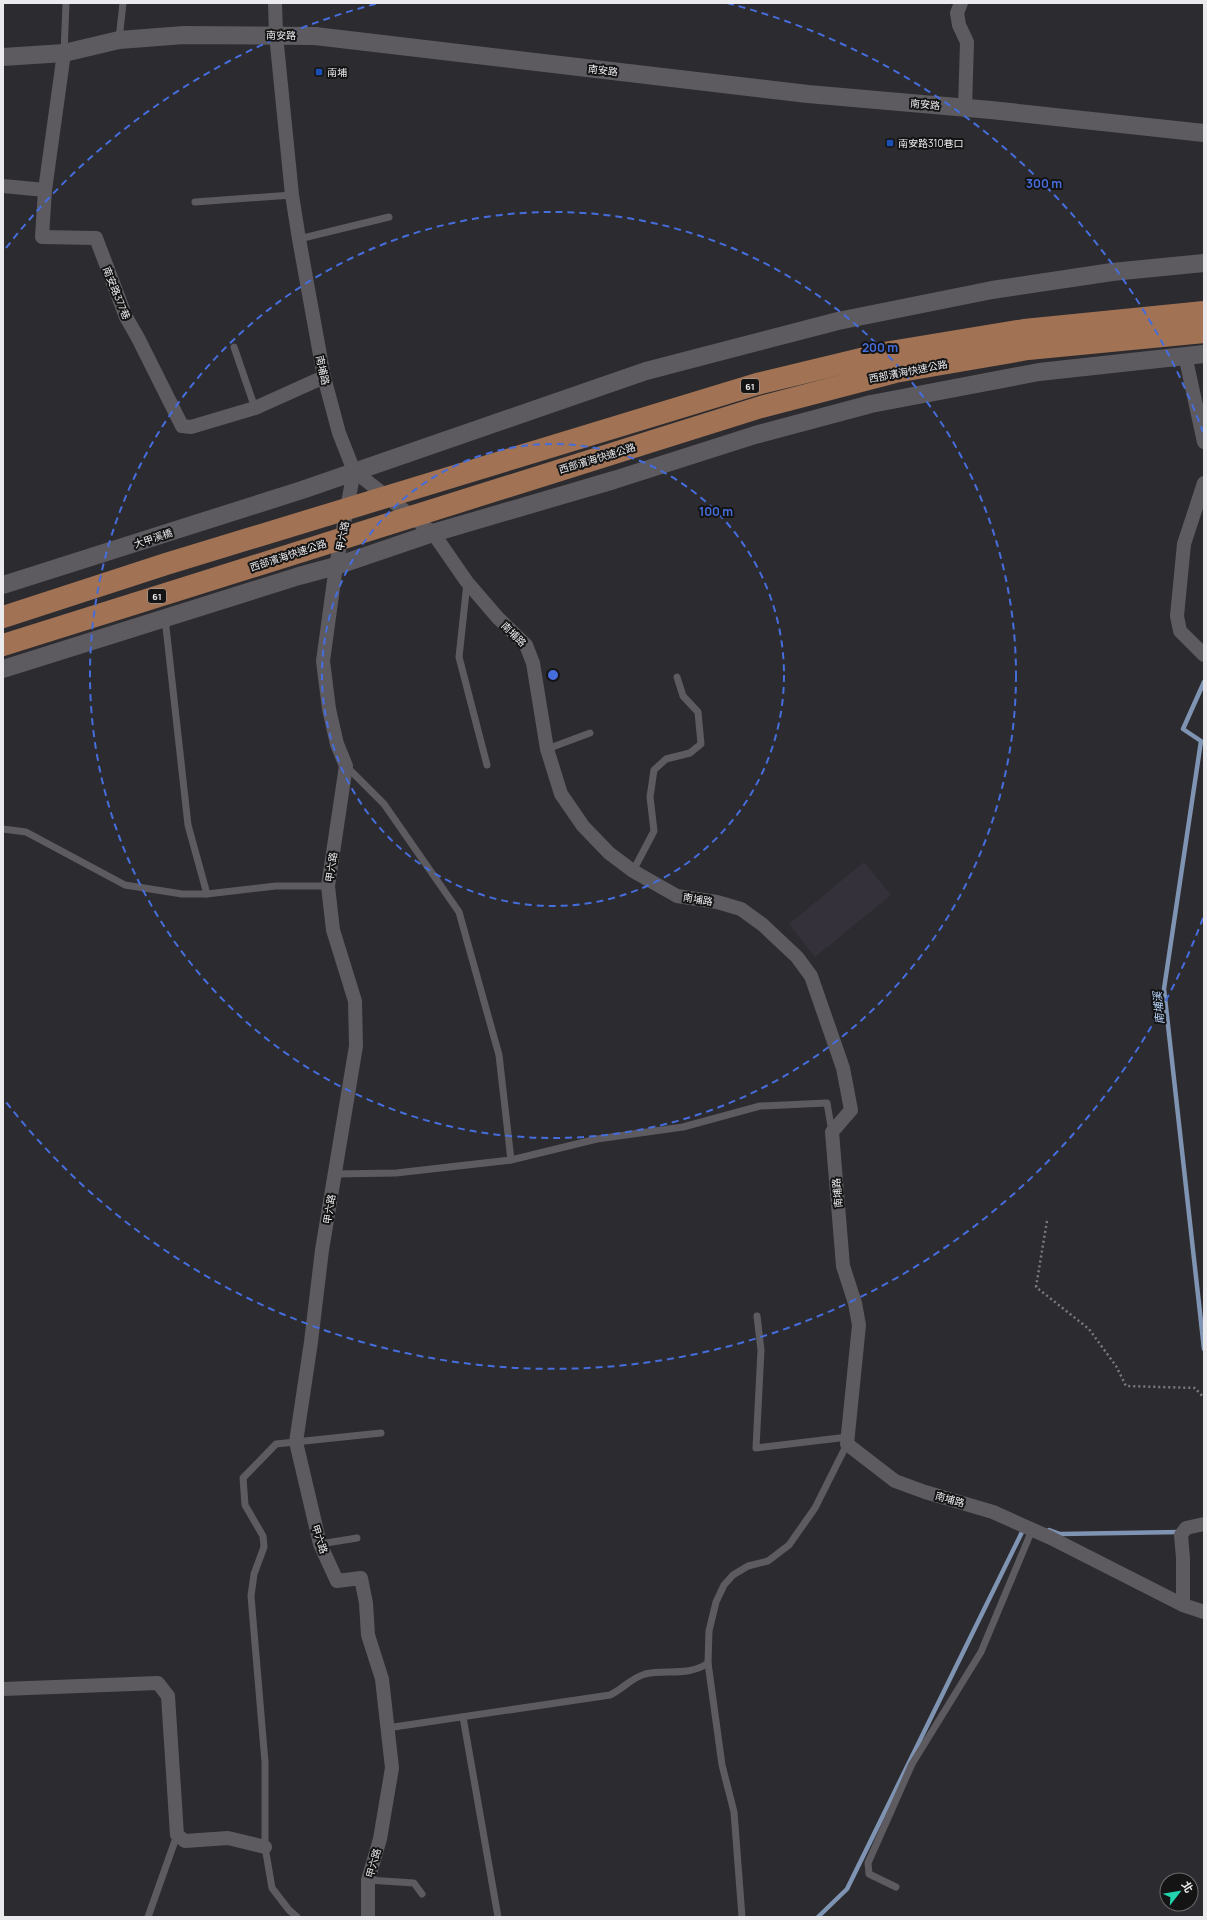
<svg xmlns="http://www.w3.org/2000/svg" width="1207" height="1920" viewBox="0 0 1207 1920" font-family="Manrope,'Noto Sans TC',sans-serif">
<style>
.built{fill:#35313b}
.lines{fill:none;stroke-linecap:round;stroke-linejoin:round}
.stream{stroke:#7f94b2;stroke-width:4.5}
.path{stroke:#7b7a7d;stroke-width:2.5;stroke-dasharray:2 3;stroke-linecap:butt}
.service{stroke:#5d5b60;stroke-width:7}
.minor{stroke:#5d5b60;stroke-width:14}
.tertiary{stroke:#5d5b60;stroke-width:18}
.trunk{stroke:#a17253;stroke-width:22}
.ring{fill:none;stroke:#466ddc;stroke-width:2;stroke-dasharray:7 5}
.transit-dot{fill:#1a4fb4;stroke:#141415;stroke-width:1.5}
.labels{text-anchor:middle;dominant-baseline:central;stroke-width:4;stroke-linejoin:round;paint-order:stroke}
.shield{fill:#141415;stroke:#aaaaac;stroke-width:1}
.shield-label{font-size:9px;font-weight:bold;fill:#ebeaed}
.street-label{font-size:10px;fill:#ebeaed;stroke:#141415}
.poi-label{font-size:10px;fill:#ebeaed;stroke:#141415;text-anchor:start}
.water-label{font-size:11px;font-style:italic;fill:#bad6fe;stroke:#141415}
.centre{fill:#466ddc;stroke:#141415;stroke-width:2}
.ring-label{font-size:12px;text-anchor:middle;font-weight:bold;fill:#466ddc;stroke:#141415;stroke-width:4;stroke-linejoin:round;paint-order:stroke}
</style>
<rect width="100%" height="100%" fill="#2c2b2f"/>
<polygon class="built" points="864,862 891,895 815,957 789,924"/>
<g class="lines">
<g class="stream">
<polyline points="1204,682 1183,729 1201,741 1164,989 1204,1349"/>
<polyline points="1049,1530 1060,1534 1180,1532"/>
<polyline points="818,1917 847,1889 1024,1528"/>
</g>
<polyline class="path" points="1047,1221 1036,1287 1089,1329 1116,1366 1126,1386 1195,1388 1204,1398"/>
<g class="service">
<polyline points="119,39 123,3"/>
<polyline points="64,53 66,3"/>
<polyline points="195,202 292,195"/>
<polyline points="299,239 389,217"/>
<polyline points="234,347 255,408"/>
<polyline points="467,583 459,657 487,765"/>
<polyline points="165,618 188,825 207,894"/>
<polyline points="547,749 590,733"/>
<polyline points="346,766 384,804 459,912 499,1055 511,1160"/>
<polyline points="3,829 26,832 125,885 182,894 207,894 276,886 328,886"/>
<polyline points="633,871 654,831 650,797 654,770 666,759 690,753 701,744 698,712 683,696 677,677"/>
<polyline points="335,1174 396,1173 511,1160 597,1139 683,1127 760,1106 827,1103 832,1132"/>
<polyline points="757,1316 761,1350 756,1448 848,1437"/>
<polyline points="320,1544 357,1538"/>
<polyline points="463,1717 498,1917"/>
<path d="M387,1728L610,1695C623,1689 631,1678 645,1674C666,1669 688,1677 708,1663"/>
<polyline points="368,1880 414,1883 422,1894"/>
<polyline points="896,1887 869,1874 868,1863 912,1764 981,1652 1032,1530"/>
<polyline points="148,1917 177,1835"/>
<polyline points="297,1917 289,1910 272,1888 265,1847 265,1762 251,1596 254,1574 264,1547 263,1536 245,1505 243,1478 276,1444 381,1433"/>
<polyline points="742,1917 734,1812 722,1765 708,1663 709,1631 716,1602 724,1585 733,1575 748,1566 768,1561 789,1545 815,1508 847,1444"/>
</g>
<g class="minor">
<polyline points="275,3 276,35 292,195 299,239 324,377 339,433 354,471 433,533 467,582 498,618 526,645 533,663 547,749 561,794 583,826 609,853 633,871 677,896 717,902 741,909 763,925 797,957 811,976 843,1068 851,1110 832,1132 843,1266 855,1303 859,1325 847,1444 895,1481 925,1492 993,1512 1051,1538 1183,1605 1204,1612"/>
<polyline points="961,3 957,13 959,25 967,42 965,108"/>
<polyline points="64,53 45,190 42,237 96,238 126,317 138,338 182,426 191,427 255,408 324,377"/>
<polyline points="3,186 45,190"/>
<polyline points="1185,355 1204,442"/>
<polyline points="354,471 336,566 323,661 329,709 337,744 346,766 328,886 333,930 355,1001 356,1046 322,1250 311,1342 296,1442 320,1544 337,1581 361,1578 366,1603 368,1635 382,1679 392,1768 380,1839 368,1880 368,1917"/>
<polyline points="1204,483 1184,544 1177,616 1180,631 1204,655"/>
<polyline points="1183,1605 1183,1558 1181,1535 1186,1528 1204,1524"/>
<polyline points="3,1689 158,1683 168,1696 177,1835 185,1841 228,1838 265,1847"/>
</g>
<g class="tertiary">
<polyline points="3,57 64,53 119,40 184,35 315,36 808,94 991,110 1204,133"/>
<polyline points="3,585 302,490 646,371 838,321 992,290 1112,272 1204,263"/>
<polyline points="3,669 299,576 336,566 433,533 614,480 755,435 871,404 1039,372 1204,354"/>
</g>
<g class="trunk">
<polyline points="3,617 166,564 757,384 890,352 1024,330 1204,312"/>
<polyline points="3,645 761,407 895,372 1028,349 1204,332"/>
</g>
</g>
<g class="ring">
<circle cx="553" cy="675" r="231"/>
<circle cx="553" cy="675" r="463"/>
<path d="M1203 918A694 694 0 0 1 6 1102M6 248A694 694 0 0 1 379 3M727 3A694 694 0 0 1 1203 432"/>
</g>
<g class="transit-dot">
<rect x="315" y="68" width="8" height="8" rx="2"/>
<rect x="886" y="139" width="8" height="8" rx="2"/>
</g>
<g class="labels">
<g class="shield">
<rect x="741" y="379" width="18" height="14" rx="3"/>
<rect x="148" y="589" width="18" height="14" rx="3"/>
</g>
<g class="shield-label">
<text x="750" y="386">61</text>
<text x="157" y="596">61</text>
</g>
<g class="street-label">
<text transform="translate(281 35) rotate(1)">南安路</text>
<text transform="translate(603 70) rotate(7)">南安路</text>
<text transform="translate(925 104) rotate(5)">南安路</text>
<text transform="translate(117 293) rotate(68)">南安路377巷</text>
<text transform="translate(323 370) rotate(78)">南埔路</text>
<text transform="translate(908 371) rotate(-11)">西部濱海快速公路</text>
<text transform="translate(597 458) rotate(-17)">西部濱海快速公路</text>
<text transform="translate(342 536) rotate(-79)">甲六路</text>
<text transform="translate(153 538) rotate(-18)">大甲溪橋</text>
<text transform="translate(288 555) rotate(-18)">西部濱海快速公路</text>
<text transform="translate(514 634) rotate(45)">南埔路</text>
<text transform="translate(331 867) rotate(-82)">甲六路</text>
<text transform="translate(698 899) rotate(9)">南埔路</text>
<text transform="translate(837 1193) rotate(-95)">南埔路</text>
<text transform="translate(329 1209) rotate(-81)">甲六路</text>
<text transform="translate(950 1499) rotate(16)">南埔路</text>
<text transform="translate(320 1539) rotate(72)">甲六路</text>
<text transform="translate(373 1863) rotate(-75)">甲六路</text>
</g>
<g class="poi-label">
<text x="327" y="72">南埔</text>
<text x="898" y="143">南安路310巷口</text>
</g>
<g class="water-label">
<text transform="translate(1158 1008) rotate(-95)">南埔溪</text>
</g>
</g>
<circle cx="553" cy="675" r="6" class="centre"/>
<g class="ring-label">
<text x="1044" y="188">300 m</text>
<text x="880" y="352">200 m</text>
<text x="716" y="516">100 m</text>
</g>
<rect width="1207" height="1920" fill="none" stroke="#ebeaed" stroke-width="8"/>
<g transform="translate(1179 1892) rotate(59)"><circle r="19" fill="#141415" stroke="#6a6a6b"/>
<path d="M0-3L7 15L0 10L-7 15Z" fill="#23d5af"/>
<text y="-6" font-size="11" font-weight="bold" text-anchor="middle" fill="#ebeaed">北</text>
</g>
</svg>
